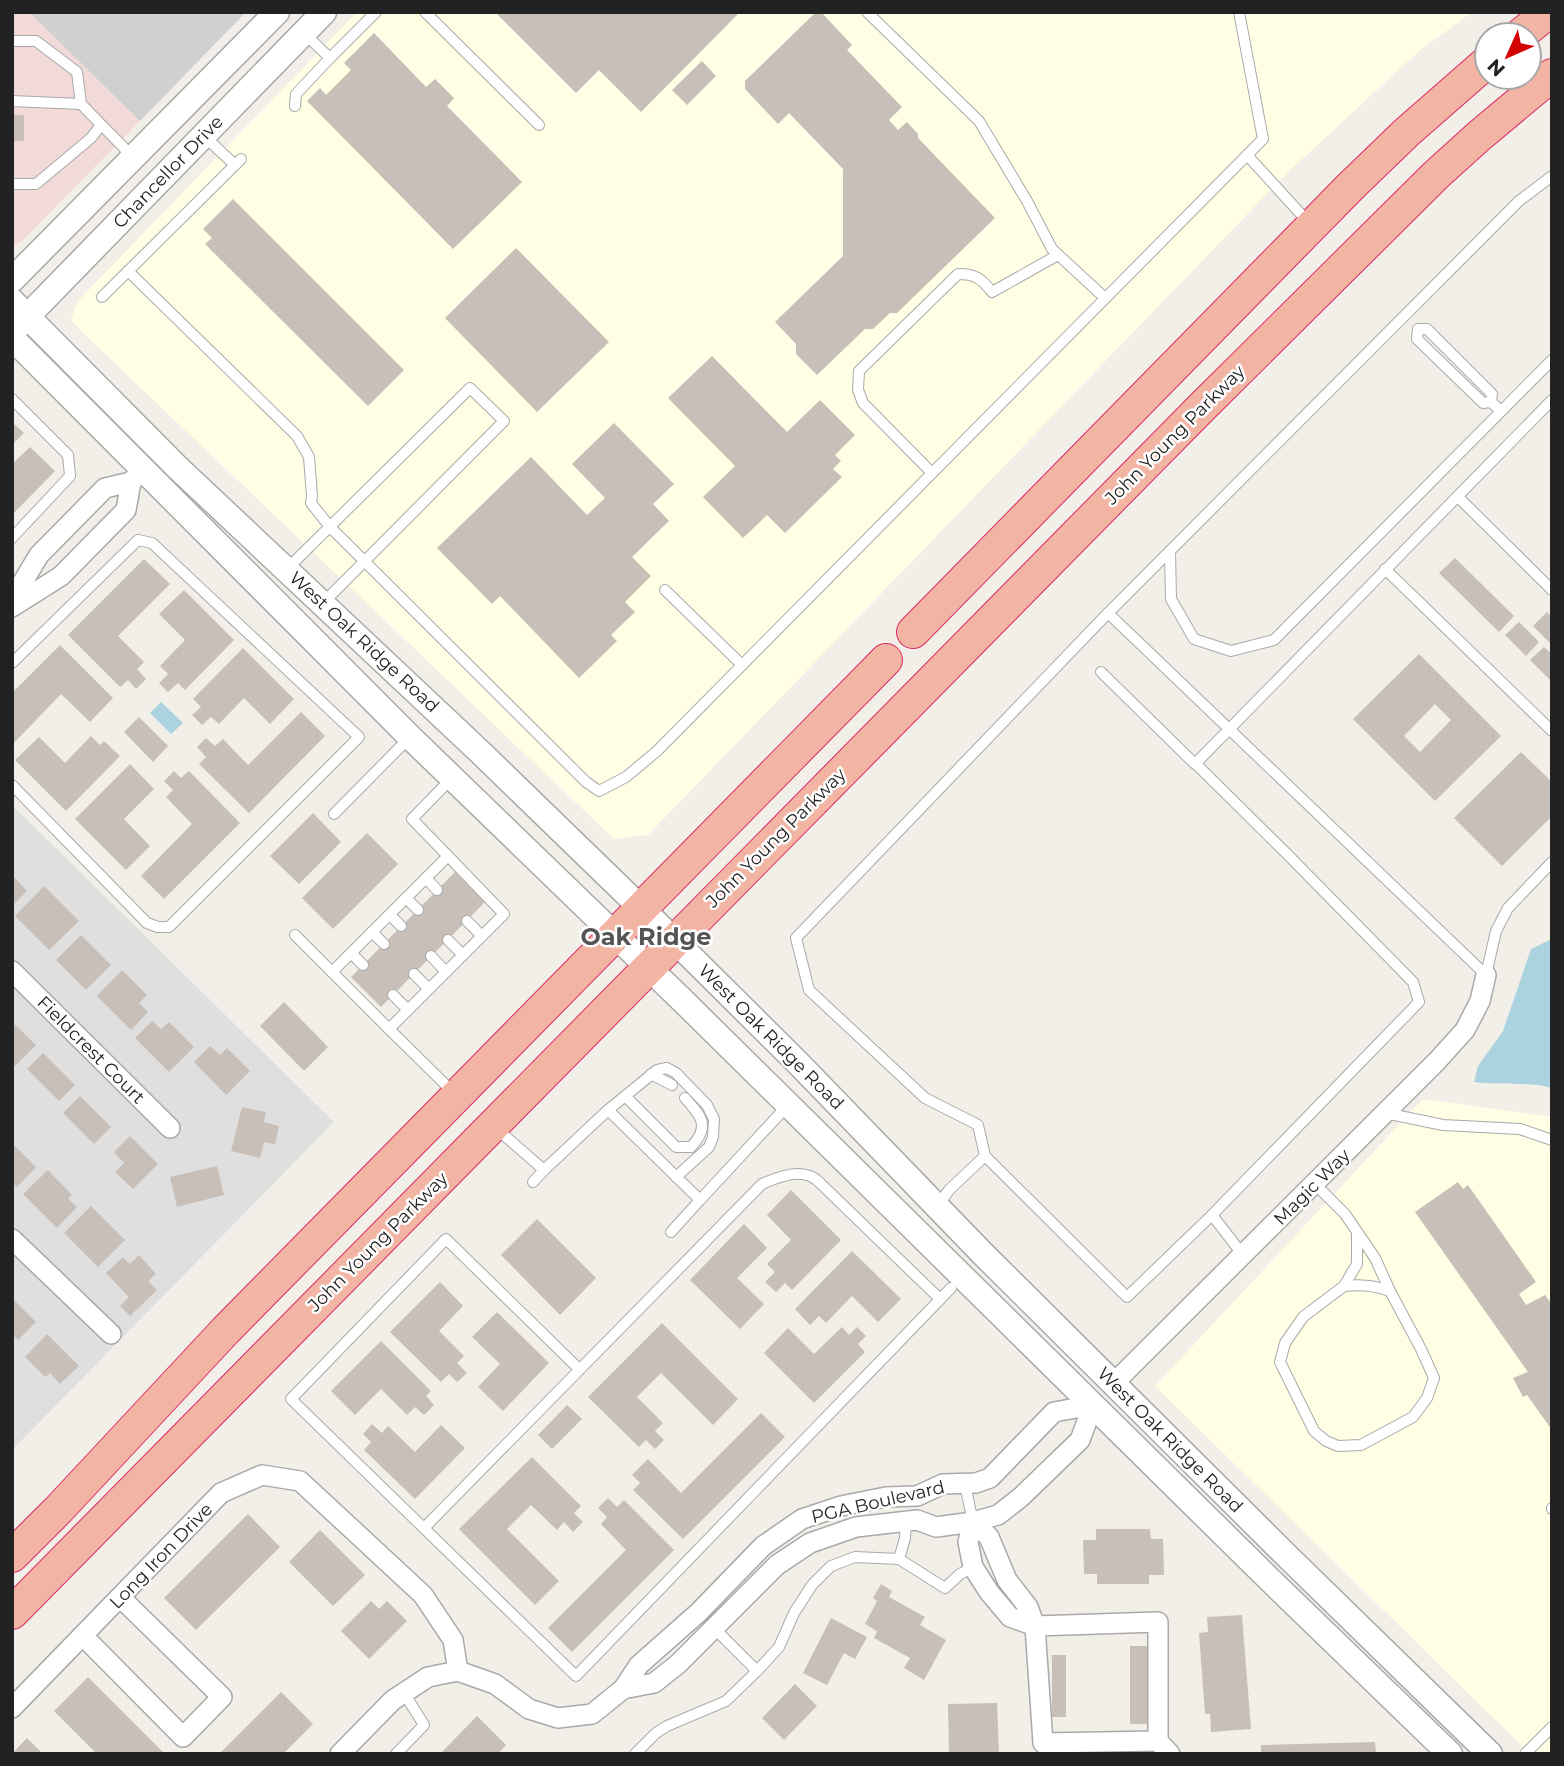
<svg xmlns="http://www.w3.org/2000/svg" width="1564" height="1766" viewBox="0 0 1564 1766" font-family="Montserrat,sans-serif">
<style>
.residential{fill:#e0dfdf}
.commercial{fill:#f2dad9}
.education{fill:#ffffe5}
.religious{fill:#d0d0d0}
.water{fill:#aad3df}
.building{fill:#c7bfb8;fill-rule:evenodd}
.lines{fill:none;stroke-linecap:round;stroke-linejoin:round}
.service-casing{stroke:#a9a9a9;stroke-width:12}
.minor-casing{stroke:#a9a9a9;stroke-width:22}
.tertiary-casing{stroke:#a9a9a9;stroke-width:27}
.trunk-casing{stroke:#dc2a67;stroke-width:34}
.service{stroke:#fff;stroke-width:10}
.minor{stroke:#fff;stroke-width:19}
.tertiary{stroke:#fff;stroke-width:24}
.trunk{stroke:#f2b4a3;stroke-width:32}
.labels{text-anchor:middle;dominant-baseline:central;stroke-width:5;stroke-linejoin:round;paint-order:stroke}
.street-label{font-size:18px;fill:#222;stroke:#fff}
.district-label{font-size:24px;font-weight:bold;fill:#555;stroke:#fff}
</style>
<rect width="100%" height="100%" fill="#f2efe9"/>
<polygon class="residential" points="12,805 334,1122 12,1450"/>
<polygon class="commercial" points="12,12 29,12 140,121 22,241 12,247"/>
<g class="education">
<polygon points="357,12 1472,12 1418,52 1286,174 648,835 614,839 78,328 71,319 78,301"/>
<polygon points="1423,1099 1552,1117 1552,1754 1530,1754 1155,1386"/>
</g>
<polygon class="religious" points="29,12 246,12 140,121"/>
<g class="water">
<polygon points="161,702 183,723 171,734 150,713"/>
<path d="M1552,939V1088C1529,1081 1499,1086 1474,1082L1478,1066L1503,1031L1531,949Z"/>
</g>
<g class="building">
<polygon points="495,12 740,12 641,112 599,70 576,93"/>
<polygon points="816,12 821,12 852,45 847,50 902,107 889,120 898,130 907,122 918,134 918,138 995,218 897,313 890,313 873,329 865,329 817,375 796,354 796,344 775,322 843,256 843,169 789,113 778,124 745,89 745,81"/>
<polygon points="374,33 426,87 435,79 454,98 447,106 522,182 453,249 307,101 320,88 326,95 351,70 344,63"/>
<polygon points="702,61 716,76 687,105 672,90"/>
<rect x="12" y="115" width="12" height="26"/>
<polygon points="233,199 404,370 368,406 205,244 212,238 203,229"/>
<polygon points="516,248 609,342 537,412 445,318"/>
<polygon points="712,356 787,432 820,400 855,435 835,455 841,461 833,469 842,477 785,533 767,515 743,538 703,497 735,466 668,398"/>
<polygon points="12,422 24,433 12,445"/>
<polygon points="614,423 674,484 653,504 669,521 632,557 651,576 625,602 635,612 611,635 617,641 579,678 500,596 492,604 437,548 531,457 587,515 605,498 572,464"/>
<polygon points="30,447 55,471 12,515 12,464"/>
<polygon points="1455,558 1514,616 1499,632 1439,573"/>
<polygon points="144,559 170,584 118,636 144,662 137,669 146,679 136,689 128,680 120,687 68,635"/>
<polygon points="184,590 234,640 185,690 178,683 168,692 159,683 168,674 160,666 185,640 159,614"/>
<polygon points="1547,612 1552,617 1552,645 1533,626"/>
<polygon points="1519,622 1539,642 1526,656 1505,635"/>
<polygon points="60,645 113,698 90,722 61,694 12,745 12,693"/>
<polygon points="1544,647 1552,654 1552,682 1530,660"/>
<polygon points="243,648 294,699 270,724 244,698 219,724 211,717 202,725 192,715 201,707 193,699"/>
<path d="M1419,654L1501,736L1435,801L1353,719ZM1435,704L1451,720L1420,752L1404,736Z"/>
<polygon points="301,712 325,736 249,813 199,764 206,757 197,747 206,738 215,746 223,739 248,765"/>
<polygon points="139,717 168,746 153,762 124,732"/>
<polygon points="91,736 100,745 104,741 120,756 66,811 15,760 39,737 65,763"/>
<polygon points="1521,752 1552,782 1552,816 1502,866 1454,818"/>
<polygon points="130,764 154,789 124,819 150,846 126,870 75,819"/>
<polygon points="174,771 181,778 189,771 240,823 164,899 141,876 192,824 166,797 173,790 164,781"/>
<polygon points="313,813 341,842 299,884 270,856"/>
<polygon points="367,833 398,864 333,929 302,898"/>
<polygon points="455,872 485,902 381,1007 351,977"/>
<polygon points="12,875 27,891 12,906"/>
<polygon points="44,886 79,921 49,950 15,916"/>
<polygon points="81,935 111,965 86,990 56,960"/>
<polygon points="122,970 147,995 139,1003 148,1012 131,1030 97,996"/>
<polygon points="284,1002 328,1047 304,1071 260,1026"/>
<polygon points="152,1021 161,1029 169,1022 194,1047 169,1072 135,1038"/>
<polygon points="12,1022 36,1045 15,1066 12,1064"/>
<polygon points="210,1046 220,1055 227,1048 250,1071 226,1095 194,1062"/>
<polygon points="43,1053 75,1085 59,1101 27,1069"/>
<polygon points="80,1096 111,1127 94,1144 63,1113"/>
<polygon points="242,1107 266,1112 264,1122 279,1126 275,1144 264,1142 260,1158 231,1151"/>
<polygon points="130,1136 158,1164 133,1189 115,1172 124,1163 114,1152"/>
<polygon points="12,1143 36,1167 17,1187 12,1182"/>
<polygon points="217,1166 224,1195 177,1207 170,1177"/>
<polygon points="48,1170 72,1195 68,1199 77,1207 57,1228 23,1194"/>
<polygon points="1458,1182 1463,1189 1468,1185 1536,1282 1519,1294 1526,1305 1545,1295 1552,1305 1552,1430 1527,1395 1523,1397 1513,1378 1528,1372 1415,1212"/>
<polygon points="791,1190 841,1240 792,1290 785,1283 776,1292 765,1282 775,1272 767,1264 791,1240 767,1215"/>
<polygon points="91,1206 125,1240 98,1267 64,1233"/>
<polygon points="537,1219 596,1278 560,1315 501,1255"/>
<polygon points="744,1224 767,1248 737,1278 764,1304 740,1329 690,1280"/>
<polygon points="852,1251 901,1299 878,1322 852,1296 826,1323 819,1316 810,1325 795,1309"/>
<polygon points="139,1255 156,1274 148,1281 157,1290 130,1316 120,1306 129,1297 106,1273 123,1257 130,1264"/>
<polygon points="440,1282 463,1306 439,1331 464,1356 457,1363 467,1373 457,1382 449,1374 441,1382 390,1332"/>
<polygon points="12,1298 36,1322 18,1340 12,1334"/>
<polygon points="497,1312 549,1363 503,1411 478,1387 500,1364 472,1337"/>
<polygon points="662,1323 738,1399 713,1425 661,1373 637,1397 663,1423 655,1431 664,1440 655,1449 646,1440 639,1447 588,1397"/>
<polygon points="842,1327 849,1335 857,1327 866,1336 858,1344 865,1352 814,1403 764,1353 788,1328 814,1354"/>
<polygon points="47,1334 79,1366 60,1384 50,1373 45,1377 25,1357"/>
<polygon points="381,1341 431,1391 426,1396 434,1405 424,1415 415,1407 407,1415 381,1389 355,1415 331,1391"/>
<polygon points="567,1405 582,1419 552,1449 538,1435"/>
<polygon points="761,1413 785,1437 683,1539 633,1490 640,1483 632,1475 648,1459 681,1493"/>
<polygon points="372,1424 382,1433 388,1426 415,1452 441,1425 465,1448 415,1499 364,1450 371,1442 363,1434"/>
<polygon points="532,1457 581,1506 574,1513 583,1522 573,1532 564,1522 557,1530 531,1505 507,1529 559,1581 535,1605 459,1529"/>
<polygon points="608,1498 617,1507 624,1500 674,1550 572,1652 548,1628 626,1550 601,1524 607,1517 598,1508"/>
<polygon points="248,1514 280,1547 196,1630 164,1598"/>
<polygon points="1096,1529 1150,1529 1151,1539 1163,1539 1164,1575 1149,1575 1149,1584 1097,1584 1097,1574 1084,1574 1083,1540 1096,1540"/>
<polygon points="320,1530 365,1575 333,1606 289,1562"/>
<polygon points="881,1584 892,1591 889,1597 925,1617 920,1625 946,1640 924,1680 904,1668 910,1658 874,1638 877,1631 865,1624 877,1601 873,1598"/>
<polygon points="371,1601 379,1609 387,1601 407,1621 369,1659 341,1631"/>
<polygon points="1242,1615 1251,1729 1211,1732 1210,1714 1205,1714 1199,1633 1208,1632 1207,1617"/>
<polygon points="831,1618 867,1637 855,1659 844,1653 827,1685 803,1673"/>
<rect x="1130" y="1646" width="19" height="78"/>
<rect x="1052" y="1655" width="14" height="62"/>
<polygon points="88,1677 165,1754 97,1754 54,1711"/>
<polygon points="795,1684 817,1706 784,1740 762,1718"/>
<polygon points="281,1692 313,1724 283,1754 219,1754"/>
<polygon points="997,1703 999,1754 949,1754 948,1704"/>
<polygon points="477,1716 506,1745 498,1754 440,1754"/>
<polygon points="27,1738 43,1754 12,1754"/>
<polygon points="1375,1742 1376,1754 1261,1754 1261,1745"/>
</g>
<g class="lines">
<defs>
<g id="service">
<polyline points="425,12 539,125"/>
<polyline points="867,12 979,121 1027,201 1052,249 1105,298"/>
<polyline points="304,33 330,58 376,12"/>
<polyline points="12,41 36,41 77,72 81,104 133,157"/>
<polyline points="12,101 81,104"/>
<polyline points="295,106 296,94 330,58"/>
<polyline points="204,136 235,165"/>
<polyline points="1247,155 1309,223"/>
<polyline points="12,184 36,184 91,138 101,125"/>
<polyline points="128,271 297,436 309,457 312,496 311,503 330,527 586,782 599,791 626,777 657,751 1263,139 1239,12"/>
<polyline points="102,297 241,159"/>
<polyline points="12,399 68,455 70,476 12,538"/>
<polyline points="1491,402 1483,403 1417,339 1418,329 1427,329 1492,394 1491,402 1501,411"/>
<path d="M932,473L863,403L858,390L859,371L958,274C975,274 981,278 992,292L1058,255"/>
<polyline points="1458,497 1552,590"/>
<polyline points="1170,551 1171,599 1194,639 1231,651 1274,640 1552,360"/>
<polyline points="287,569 470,388 504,421 323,603"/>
<polyline points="1385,569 1552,731"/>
<polyline points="665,590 742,665"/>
<polyline points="12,663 138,540 152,543 359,737 169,927 158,927 147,923 12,785"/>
<polyline points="1101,672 1195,764 1552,400"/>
<polyline points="1195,763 1288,855 1413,982 1419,1002 1212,1215 1243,1255"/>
<polyline points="334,814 410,737"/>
<polyline points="448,856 412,819 451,779"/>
<polyline points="426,878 437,890"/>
<polyline points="406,898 418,910"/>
<polyline points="390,915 401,926"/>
<polyline points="467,921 482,936"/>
<polyline points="372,932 384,944"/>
<polyline points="295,935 332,972"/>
<polyline points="448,940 463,955"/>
<polyline points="351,953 363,965"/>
<polyline points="431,956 446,972"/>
<polyline points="414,974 429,989"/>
<polyline points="1486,975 1108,613 1519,201 1552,176"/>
<polyline points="1486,975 1496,931 1508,908 1552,862"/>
<polyline points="393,995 408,1010"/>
<polyline points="389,1029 332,972 448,856 504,914 389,1029 454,1093"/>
<polyline points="651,1074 672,1085"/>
<path d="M625,1096L676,1147H691C711,1126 701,1116 685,1098"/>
<polyline points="608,1110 657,1070 667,1068 676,1073 707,1105 714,1119 713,1137 709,1147 676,1177"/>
<polyline points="1385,1113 1443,1125 1520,1129 1552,1140"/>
<polyline points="497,1129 544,1170 608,1110 700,1200 788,1105"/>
<polyline points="985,1156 978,1125 925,1098 809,990 796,938 1108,613"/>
<polyline points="533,1182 544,1170"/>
<polyline points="1315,1184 1345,1214 1375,1258 1390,1291 1421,1349 1434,1378 1427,1398 1413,1417 1361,1445 1338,1446 1326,1441 1314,1431 1280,1362 1285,1343 1303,1317 1344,1286 1357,1264 1357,1232"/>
<polyline points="937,1207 949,1190 985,1156 1127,1297 1212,1215"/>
<polyline points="671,1232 700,1200"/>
<path d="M1344,1286C1360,1284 1374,1285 1390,1291"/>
<polyline points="579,1369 446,1239 291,1399 576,1676 951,1288"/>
<polyline points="965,1485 973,1522"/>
<polyline points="1552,1508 1552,1509"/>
<path d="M424,1528L762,1184C775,1178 796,1170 810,1176C813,1177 817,1180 820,1183L940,1299"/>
<polyline points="899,1559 905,1538 906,1521"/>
<polyline points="713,1627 757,1671"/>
<polyline points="396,1754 424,1725 404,1693"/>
<polyline points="635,1754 656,1733 667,1726 726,1701 757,1671 779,1647 794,1613 812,1585 831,1566 855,1557 899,1559 945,1588 960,1574 973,1567"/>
<polyline points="1525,1754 1552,1727"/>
</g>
<g id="minor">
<polyline points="12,600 39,555 105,488 131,482 143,469"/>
<polyline points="12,607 61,576 126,510 131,482"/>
<polyline points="12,971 170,1128"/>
<polyline points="12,1239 111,1334"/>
<polyline points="1113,1384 1437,1061 1465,1030 1480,1001 1486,975"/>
<polyline points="973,1522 968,1542 973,1567 989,1592 1010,1617 1035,1626"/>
<polyline points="973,1522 989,1537 1007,1580 1028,1607 1035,1626"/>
<polygon points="1158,1622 1158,1741 1043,1743 1035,1626"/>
<polyline points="83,1636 183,1737 222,1697 121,1598"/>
<polyline points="12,1708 221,1493 262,1475 300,1481 423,1595 453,1640 458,1671"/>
<polyline points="1158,1741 1170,1754"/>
<polyline points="340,1754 393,1700 428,1677 458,1671 495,1684 529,1709 558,1718 592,1714 623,1689 639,1665 699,1612 763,1546 802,1519 841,1506 886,1497 917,1496 943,1484 976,1483 990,1478 1054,1412 1093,1405 1080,1440 1021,1497 998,1515 973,1522 936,1527 917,1520 856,1527 810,1543 777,1565 678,1664 654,1683 623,1689"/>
</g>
<g id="tertiary">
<polyline points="12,280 277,12"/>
<polyline points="12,301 177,467 479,751 674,940 798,1063 984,1255 1289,1558 1490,1754"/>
<polyline points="18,326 324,12"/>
<polyline points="12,338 410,737 680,998 1268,1578 1450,1754"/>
</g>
<g id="trunk">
<polyline points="1520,35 1549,12"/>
<polyline points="913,632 1351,186 1407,132 1487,62"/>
<polyline points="12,1556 59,1509 225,1331 886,660"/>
<polyline points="12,1613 1202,407 1437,174 1479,136 1552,75"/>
</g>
</defs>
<use href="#service" class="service-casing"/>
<use href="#minor" class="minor-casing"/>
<use href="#tertiary" class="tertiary-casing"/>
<use href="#trunk" class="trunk-casing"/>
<use href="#service" class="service"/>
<use href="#minor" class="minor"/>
<use href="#tertiary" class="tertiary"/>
<use href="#trunk" class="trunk"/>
</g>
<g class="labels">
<g class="street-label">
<text transform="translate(168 172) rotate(-46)">Chancellor Drive</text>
<text transform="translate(1175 435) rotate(-45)">John Young Parkway</text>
<text transform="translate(364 642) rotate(43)">West Oak Ridge Road</text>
<text transform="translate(776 838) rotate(-45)">John Young Parkway</text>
<text transform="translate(771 1037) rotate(45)">West Oak Ridge Road</text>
<text transform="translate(91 1050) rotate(45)">Fieldcrest Court</text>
<text transform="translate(1312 1187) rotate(-45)">Magic Way</text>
<text transform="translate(378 1242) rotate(-45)">John Young Parkway</text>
<text transform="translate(1170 1440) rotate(45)">West Oak Ridge Road</text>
<text transform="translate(878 1502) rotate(-13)">PGA Boulevard</text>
<text transform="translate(161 1556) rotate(-46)">Long Iron Drive</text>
</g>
<g class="district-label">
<text x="646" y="936">Oak Ridge</text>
</g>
</g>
<rect width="1564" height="1766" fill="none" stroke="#222222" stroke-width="28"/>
<g transform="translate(1508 56) rotate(225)"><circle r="33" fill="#ffffff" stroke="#a7a7a7" stroke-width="2"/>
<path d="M0-5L12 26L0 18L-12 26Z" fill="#d40000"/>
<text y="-10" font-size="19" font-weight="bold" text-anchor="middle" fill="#222222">N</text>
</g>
</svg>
